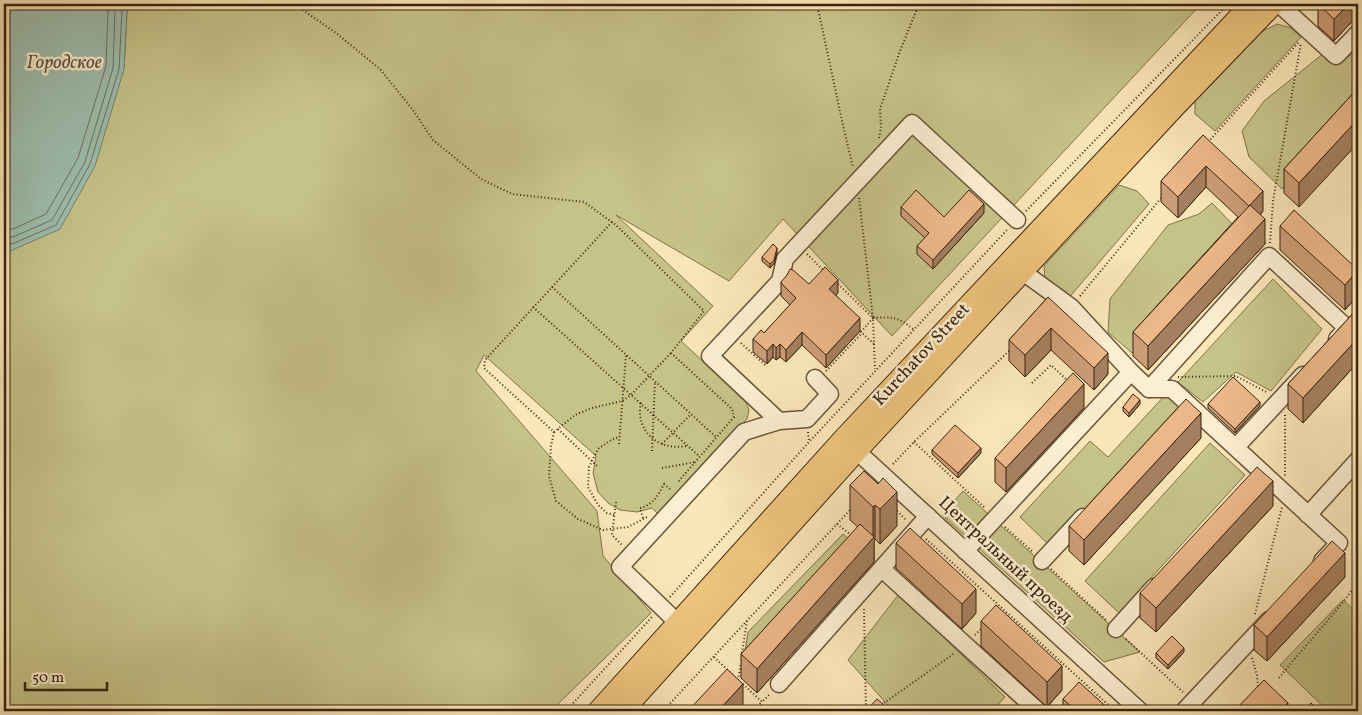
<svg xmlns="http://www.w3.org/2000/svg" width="1362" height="715" viewBox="0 0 1362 715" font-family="Vollkorn,serif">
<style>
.green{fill:#c6c389;stroke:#80734b}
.water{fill:#9ebfb0;stroke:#76816f}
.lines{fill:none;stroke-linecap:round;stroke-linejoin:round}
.shore{stroke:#6c715e;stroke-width:1}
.minor-casing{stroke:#695438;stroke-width:19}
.major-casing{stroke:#39230d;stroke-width:22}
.path{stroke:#39230d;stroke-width:2;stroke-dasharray:1 2.5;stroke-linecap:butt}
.minor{stroke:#fcefd1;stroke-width:16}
.major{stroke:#edc37c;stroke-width:20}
.wall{fill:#cb9d76;stroke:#39230d}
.shaded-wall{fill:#a58060;stroke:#39230d}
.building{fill:#ecb789;stroke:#39230d}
.labels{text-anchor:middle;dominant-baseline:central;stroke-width:5;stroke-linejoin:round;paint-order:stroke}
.street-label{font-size:18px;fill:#39230d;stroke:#fcefd1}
.water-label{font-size:19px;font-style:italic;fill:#57523e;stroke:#fcefd1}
</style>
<rect width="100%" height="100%" fill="#fae6b8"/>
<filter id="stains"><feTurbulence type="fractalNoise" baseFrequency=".004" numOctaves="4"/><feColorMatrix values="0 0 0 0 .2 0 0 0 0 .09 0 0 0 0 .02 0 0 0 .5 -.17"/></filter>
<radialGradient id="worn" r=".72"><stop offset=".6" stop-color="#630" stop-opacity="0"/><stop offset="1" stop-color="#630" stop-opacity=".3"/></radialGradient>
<g class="green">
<polygon points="131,4 1201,4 892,336 783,219 729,281 616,215 713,306 681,341 745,400 749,410 747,419 659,515 652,508 637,512 620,510 608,503 598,492 593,473 596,456 484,355 476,371 597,511 603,556 651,613 551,711 4,711 4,245 10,250 124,69 127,11"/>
<polygon points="1277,24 1291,28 1301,37 1215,131 1195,114 1195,100 1259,33"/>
<polygon points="1358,51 1358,107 1282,189 1249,157 1242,131 1264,101 1324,53 1339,61"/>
<polygon points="1119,185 1137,191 1149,204 1067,300 1045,279 1044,266"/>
<polygon points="1212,203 1240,232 1132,353 1108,332 1110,299 1168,225 1199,214"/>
<polygon points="1273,279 1322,329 1271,391 1236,372 1203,402 1178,382"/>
<polygon points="1167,393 1180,405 1050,546 1020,517 1090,441 1108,457"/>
<polygon points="1210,443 1245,475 1119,613 1085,581"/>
<polygon points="963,491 1140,652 1104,662 942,515"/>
<polygon points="843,534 859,548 741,677 748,632"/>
<polygon points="899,594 1005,697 992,711 893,711 848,660"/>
<polygon points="1343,600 1358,614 1358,711 1328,711 1280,665"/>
</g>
<polygon class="water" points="4,4 131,4 127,11 124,69 95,166 60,229 10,251 4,245"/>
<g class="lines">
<g class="shore">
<polyline points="4,228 13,229 46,214 78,158 106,66 108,11 109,4"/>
<polyline points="4,235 13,237 52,220 85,162 113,68 115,10 118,4"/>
<polyline points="4,242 12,244 56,225 90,164 119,69 122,11 125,4"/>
</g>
<defs>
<g id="minor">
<polyline points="1279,4 1336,56 1358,33"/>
<polyline points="1023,272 1071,307 1131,372 1149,389 1172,389 1339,543 1322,561"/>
<polyline points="1149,389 1269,256 1347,328 1337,339"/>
<polyline points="779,421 710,356 780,281 785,259 912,123 1017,220"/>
<polyline points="849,444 1140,711"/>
<polyline points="1236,447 1303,375"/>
<polyline points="1308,515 1358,460"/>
<polyline points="965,551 1131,372"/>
<polyline points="1042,561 1083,517"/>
<polyline points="882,569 1038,711"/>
<polyline points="678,623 620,567 744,432 779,421 807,419 830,394 815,378"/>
<polyline points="1116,629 1154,587"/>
<polyline points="779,684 928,516"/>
<polyline points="1184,711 1269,620"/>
</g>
<g id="major">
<polyline points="598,711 843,439 1251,4"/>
<polyline points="623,711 857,451 1173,109 1274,4"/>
</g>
</defs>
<use href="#minor" class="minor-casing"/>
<use href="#major" class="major-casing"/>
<g class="path">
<polyline points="294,4 336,33 380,69 413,110 433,140 481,179 512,194 584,202 616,225 704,311 671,353 732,409 734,417 678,482"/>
<polyline points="817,4 844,130 853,167"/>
<polyline points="879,138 881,127 880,109 900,51 919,4"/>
<polyline points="1208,142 1299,42"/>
<polyline points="859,198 873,318 874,344 861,332 873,318"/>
<polyline points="1026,211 1228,4"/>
<polyline points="612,222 485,360 484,368 554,432 551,446 549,476 556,501 578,519 603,530 628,527 647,517"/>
<polyline points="1270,243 1273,201 1301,43"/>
<polyline points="807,254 823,270"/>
<path d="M838,284L873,318C892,317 897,316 913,329"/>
<polyline points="552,287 716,437"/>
<polyline points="1080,296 1162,197"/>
<polyline points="533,307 699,456"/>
<polyline points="741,343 765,365"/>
<polyline points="874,344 875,369"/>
<polyline points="826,371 862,333"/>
<polyline points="1178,377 1236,376 1268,393"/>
<polyline points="1032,383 1051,365 1068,381"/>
<path d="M641,403C640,407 640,411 640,415C643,439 665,450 686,446"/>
<polyline points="1285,415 1285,476"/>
<polyline points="558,429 598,467"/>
<polyline points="554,432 575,415 592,408 622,401 631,395 671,353"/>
<polyline points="808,432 809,442"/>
<polyline points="914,442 985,508"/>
<polyline points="619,444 626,355"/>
<polyline points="662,444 691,414"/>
<polyline points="652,451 655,381"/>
<polyline points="893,464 914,442 1009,351"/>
<polyline points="662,468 696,462"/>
<polyline points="616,502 612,535 622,545"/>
<polyline points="897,511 906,520"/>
<polyline points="614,515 607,513 598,505 588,487 589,467 598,449 611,440 619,437"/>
<path d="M643,518L640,508C654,504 657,497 664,484L671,490"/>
<polyline points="837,524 851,535"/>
<polyline points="1005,527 1033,552"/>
<polyline points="926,539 1115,711"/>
<polyline points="1051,569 1106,620"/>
<polyline points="670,597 809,442 1007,230"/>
<polyline points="864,609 866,711"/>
<polyline points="1255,614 1282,507"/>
<polyline points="975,635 982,628"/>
<polyline points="1126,639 1183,692"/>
<polyline points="742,653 747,621"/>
<polyline points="714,657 737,679"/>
<polyline points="1252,658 1257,675 1258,687"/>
<path d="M1279,678C1305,645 1334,616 1358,582"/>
<polyline points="738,680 741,663"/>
<polyline points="743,684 762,702 770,694"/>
<polyline points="881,705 955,653"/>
<polyline points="566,711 652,617"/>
<polyline points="663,711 850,510"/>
<polyline points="752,711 762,702"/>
</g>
<use href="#minor" class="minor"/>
<use href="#major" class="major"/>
</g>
<g class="wall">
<polygon points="1318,4 1358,4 1358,19 1356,17 1334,41 1318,26"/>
<polygon points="1358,88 1299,207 1284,193 1284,169"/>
<polygon points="1203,135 1263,211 1260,215 1265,244 1148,370 1133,356 1133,332 1238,217 1206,187 1178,218 1161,202 1161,181"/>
<polygon points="901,207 944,217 984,213 933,269 917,254 917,246 925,238 901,216"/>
<polygon points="1280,226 1358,270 1358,295 1345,310 1280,250"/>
<polygon points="777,252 774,264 770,268 762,261 762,257"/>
<polygon points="781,282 809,284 838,293 836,295 860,331 826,368 802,345 786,362 780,357 776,360 773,357 767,364 753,352 753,339 764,333 790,305 782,297 781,295"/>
<polygon points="1048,297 1108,374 1094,390 1051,350 1025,377 1009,361 1009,340"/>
<polygon points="1358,308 1358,362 1303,423 1288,409 1288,384"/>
<polygon points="1140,404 1129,417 1123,411 1123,407"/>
<polygon points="1208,404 1260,406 1235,433 1208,408"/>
<polygon points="1084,408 1006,492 995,482 995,458"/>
<polygon points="1201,438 1084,565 1069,551 1069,526"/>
<polygon points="932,450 981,453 958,478 932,454"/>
<polygon points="864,471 897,526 880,544 875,539 874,541 874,562 757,693 741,678 741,654 858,527 850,520 850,485"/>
<polygon points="1273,506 1156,632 1140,618 1140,593"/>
<polygon points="896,543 976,613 962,629 896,568"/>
<polygon points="1345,577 1267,661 1254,650 1254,625"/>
<polygon points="981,621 1062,690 1047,707 981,646"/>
<polygon points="1184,652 1168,669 1156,658 1156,653"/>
<polygon points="1063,699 1111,711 1063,711"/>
</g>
<g class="shaded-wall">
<polygon points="1349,4 1356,4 1356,17 1334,41 1334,19"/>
<polygon points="1358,119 1358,143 1299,207 1299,183"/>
<polygon points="1206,166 1206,187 1178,218 1178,197"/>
<polygon points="1263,191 1263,211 1249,227 1249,206"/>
<polygon points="984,204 984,213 933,269 933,260"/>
<polygon points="1265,219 1265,244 1148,370 1148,346"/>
<polygon points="777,248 777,252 774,264 770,268 770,264"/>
<polygon points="1358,270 1358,295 1345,310 1345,285"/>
<polygon points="838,280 838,293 829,302 829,289"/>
<polygon points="860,318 860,331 826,368 826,355"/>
<polygon points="1051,328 1051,350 1025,377 1025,355"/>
<polygon points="802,332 802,345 786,362 786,350"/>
<polygon points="1358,338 1358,362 1303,423 1303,398"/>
<polygon points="773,344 773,357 767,364 767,351"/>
<polygon points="780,344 780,357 776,360 776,348"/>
<polygon points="1108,353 1108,374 1094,390 1094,368"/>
<polygon points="1084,384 1084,408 1006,492 1006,468"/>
<polygon points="1140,400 1140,404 1129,417 1129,413"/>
<polygon points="1260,402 1260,406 1235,433 1235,429"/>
<polygon points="1201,413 1201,438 1084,565 1084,540"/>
<polygon points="981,448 981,453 958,478 958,473"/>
<polygon points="1273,481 1273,506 1156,632 1156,608"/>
<polygon points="897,492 897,526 880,544 880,509"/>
<polygon points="875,505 875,539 874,541 874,562 757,693 757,669 873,538 873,507"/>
<polygon points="1345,553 1345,577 1267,661 1267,637"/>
<polygon points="976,589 976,613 962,629 962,604"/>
<polygon points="1184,648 1184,652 1168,669 1168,665"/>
<polygon points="1062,666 1062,690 1047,707 1047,682"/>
<polygon points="743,684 743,709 741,711 718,711"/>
<polygon points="1288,703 1288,711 1280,711"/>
</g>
<g class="building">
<polygon points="1318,4 1349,4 1334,19"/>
<polygon points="1358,88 1358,119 1299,183 1284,169"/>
<polygon points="1203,135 1263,191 1250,205 1249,206 1206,166 1178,197 1161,181"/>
<polygon points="916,190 944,217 969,190 984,204 933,260 917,246 929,233 901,207"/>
<polygon points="1250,205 1265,219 1148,346 1133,332"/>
<polygon points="1294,210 1358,270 1345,285 1280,226"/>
<polygon points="773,244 777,248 774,260 770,264 762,257"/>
<polygon points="825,267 838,280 829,289 860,318 826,355 802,332 786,350 780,344 776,348 773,344 767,351 753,339 761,330 764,333 796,298 782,284 781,282 787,275 790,269 793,270 809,284"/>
<polygon points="1048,297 1108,353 1094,368 1051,328 1025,355 1009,340"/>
<polygon points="1358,308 1358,338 1303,398 1288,384"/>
<polygon points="1073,373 1084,384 1006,468 995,458"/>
<polygon points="1233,377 1260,402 1235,429 1208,404"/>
<polygon points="1133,394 1140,400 1129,413 1123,407"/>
<polygon points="1186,399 1201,413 1084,540 1069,526"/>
<polygon points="955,425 981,448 958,473 932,450"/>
<polygon points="1257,467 1273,481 1156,608 1140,593"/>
<polygon points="864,471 878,484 883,478 897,492 880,509 875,505 873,507 850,485"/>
<polygon points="860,524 874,537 757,669 741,654"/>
<polygon points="910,528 976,589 962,604 896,543"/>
<polygon points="1332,541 1345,553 1267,637 1254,625"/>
<polygon points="996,605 1062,666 1047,682 981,621"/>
<polygon points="1172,636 1184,648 1168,665 1156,653"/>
<polygon points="727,669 743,684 718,711 688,711"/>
<polygon points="1264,680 1288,703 1280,711 1234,711"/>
<polygon points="1079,682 1111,711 1076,711 1063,699"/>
<polygon points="877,699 891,711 866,711"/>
<polygon points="1311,703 1319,711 1303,711"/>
</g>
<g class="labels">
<g class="street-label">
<text transform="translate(922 355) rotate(-47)">Kurchatov Street</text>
<text transform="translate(1005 560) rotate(43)">Центральный проезд</text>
</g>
<g class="water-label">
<text x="64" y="63">Городское</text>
</g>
</g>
<rect width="1362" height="715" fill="none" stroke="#fae6b8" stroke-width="20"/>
<rect x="5" y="5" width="1352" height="705" fill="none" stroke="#39230d" stroke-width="2.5"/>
<rect x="10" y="10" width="1342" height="695" fill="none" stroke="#39230d"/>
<path d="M25 682v8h82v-8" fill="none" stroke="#39230d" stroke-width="2.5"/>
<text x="32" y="682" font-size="15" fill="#39230d" stroke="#fcefd1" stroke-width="4" paint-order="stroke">50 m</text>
<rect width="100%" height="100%" filter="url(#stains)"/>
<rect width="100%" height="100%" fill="url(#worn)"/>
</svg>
